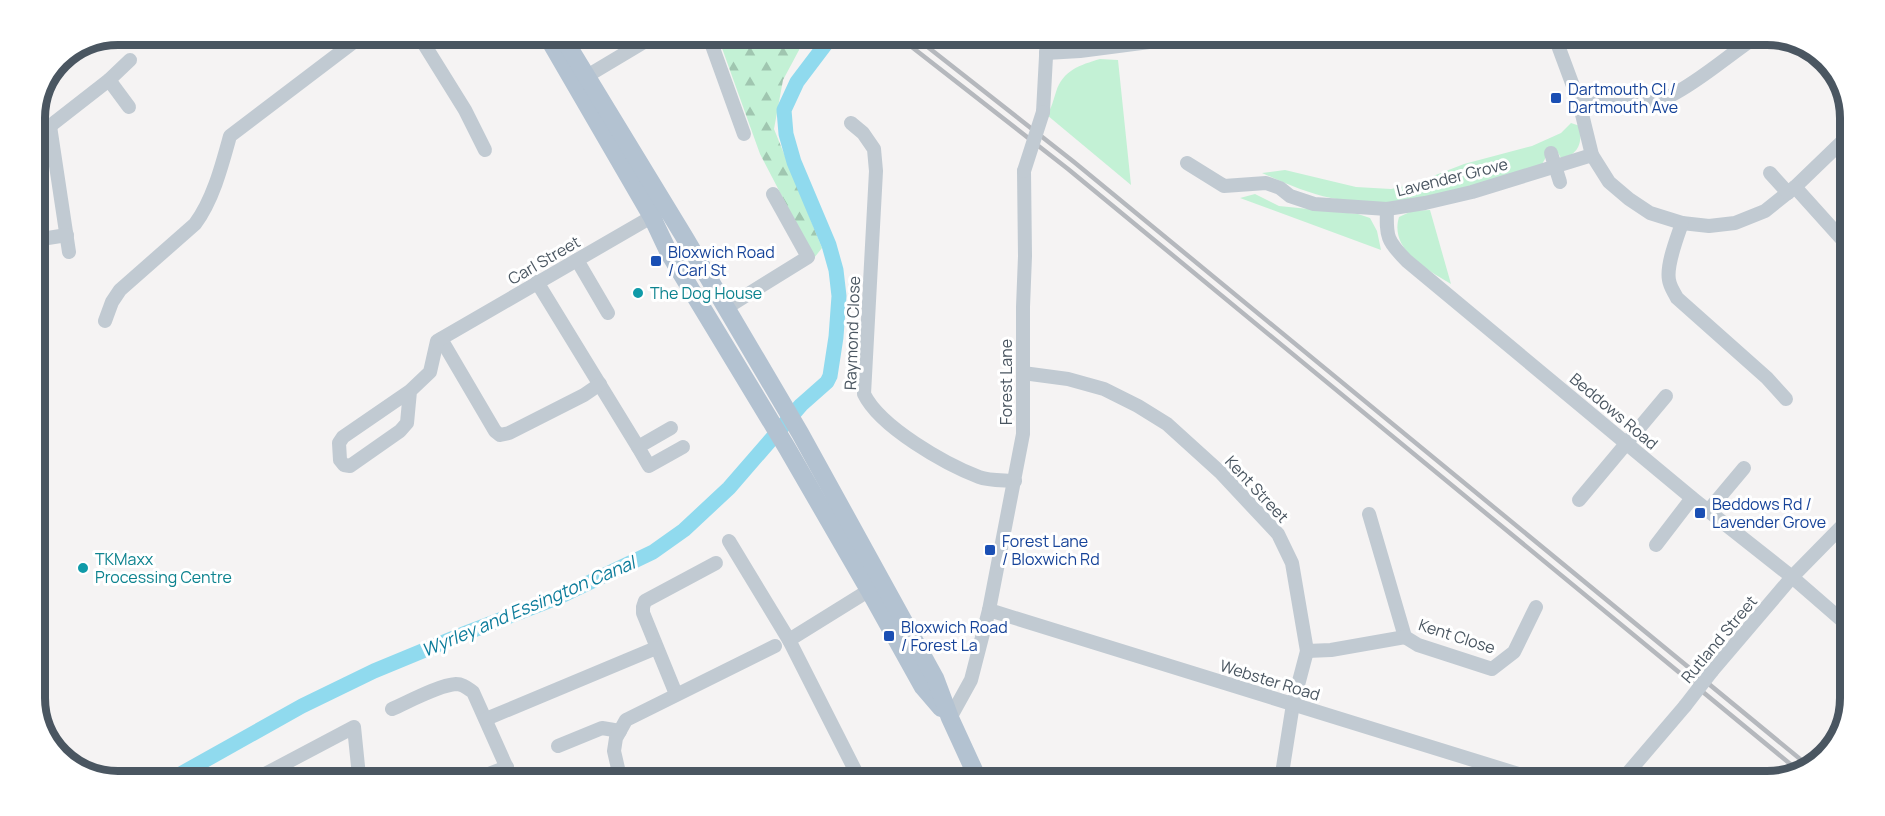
<svg xmlns="http://www.w3.org/2000/svg" width="1885" height="816" viewBox="0 0 1885 816" font-family="Manrope,sans-serif">
<style>
.grass{fill:#c3f1d5}
.forest{fill:url(#forest-firs)}
.lines{fill:none;stroke-linecap:round;stroke-linejoin:round}
.canal{stroke:#90daee;stroke-width:15}
.minor{stroke:#c1cad2;stroke-width:14}
.major{stroke:#b3c2d1;stroke-width:18}
.rail{stroke:#b5b8bd;stroke-width:4.5}
.minor-bridge{stroke:#c1cad2;stroke-width:14}
.transit-dot{fill:#1a4fb4;stroke:#fff;stroke-width:2}
.culture-dot{fill:#0f9aa8;stroke:#fff;stroke-width:2}
.labels{text-anchor:middle;dominant-baseline:central;stroke-width:6;stroke-linejoin:round;paint-order:stroke}
.transit-label{font-size:16px;fill:#164399;stroke:#fff;text-anchor:start}
.street-label{font-size:16px;fill:#4a5661;stroke:#fff}
.culture-label{font-size:16px;fill:#0d838f;stroke:#fff;text-anchor:start}
.water-label{font-size:18px;font-style:italic;fill:#0c7c9b;stroke:#fff}
.rim{fill:none;stroke:#4a5661;stroke-width:8}
</style>
<defs>
<pattern id="forest-firs" width="22" height="20" patternUnits="userSpaceOnUse" patternTransform="scale(1.5)"><rect width="22" height="20" fill="#c3f1d5"/><path d="M5 1l3.5 6h-7zM16 11l3.5 6h-7z" fill="#a0c6b0"/></pattern>
</defs>
<rect width="100%" height="100%" fill="#f5f3f3"/>
<g class="grass">
<path d="M1100,59L1118,60L1131,185L1047,115C1052,107 1053,101 1056,92C1063,70 1080,65 1100,59Z"/>
<path d="M1571,123L1580,126C1582,143 1579,155 1561,158L1556,149L1545,152V159L1542,164C1475,185 1403,214 1331,198C1307,193 1285,183 1262,173L1285,170L1356,187L1391,189L1410,185L1464,164L1532,146L1561,133Z"/>
<polygon points="1255,194 1279,206 1358,214 1370,218 1377,231 1381,250 1240,198"/>
<path d="M1430,210L1451,284C1428,270 1389,250 1399,217L1412,211Z"/>
</g>
<polygon class="forest" points="718,37 806,37 783,80 774,129 822,248 814,258 760,154"/>
<g class="lines">
<polyline class="canal" points="177,776 302,706 374,671 466,633 559,597 653,552 684,530 729,488 801,405 827,382 830,376 836,337 839,296 836,270 829,245 794,162 786,134 784,110 797,82 831,37"/>
<g class="minor">
<polyline points="419,36 465,110 485,150"/>
<polyline points="709,37 744,134"/>
<polyline points="1556,40 1579,102 1592,155 1609,182 1629,199 1650,213 1682,223 1709,226 1735,223 1765,211 1795,187 1850,134"/>
<polyline points="1046,53 1080,51 1180,38"/>
<polyline points="587,76 654,36"/>
<polyline points="109,80 129,107"/>
<path d="M1579,102C1608,105 1642,109 1670,96C1698,82 1724,59 1750,41"/>
<polyline points="1043,112 1047,38"/>
<path d="M851,123L863,133L874,149L876,171L864,394C880,427 945,464 979,477C989,481 1004,480 1015,481"/>
<polyline points="50,126 69,252"/>
<polyline points="35,130 50,126 109,80 130,60"/>
<polyline points="1551,153 1560,182"/>
<polyline points="1187,163 1224,186 1266,183 1280,188 1290,196 1314,204 1387,209 1425,203 1472,192 1592,155"/>
<polyline points="1770,173 1788,193"/>
<polyline points="1795,187 1849,247"/>
<path d="M1387,209C1386,237 1387,241 1407,261L1692,498L1792,577L1845,623"/>
<path d="M1682,223C1677,238 1666,265 1669,280C1670,287 1674,292 1677,298L1767,378L1786,399"/>
<polyline points="35,240 67,235"/>
<polyline points="577,260 608,313"/>
<polyline points="537,282 638,447"/>
<polyline points="726,308 808,257 773,194"/>
<path d="M105,321L112,302L120,290L195,224C213,200 222,165 230,136L363,35"/>
<polyline points="441,339 495,431 500,435 509,433 584,395 600,384"/>
<polyline points="1023,373 1068,379 1104,389 1138,406 1167,424 1220,472 1278,534 1292,563 1307,651 1293,704 1281,780"/>
<polyline points="410,391 407,423 400,431 350,466 344,465 340,460 339,443 343,437 410,391 430,372 437,341 660,212"/>
<polyline points="671,428 638,447 649,466 683,447"/>
<polyline points="1579,500 1666,396"/>
<polyline points="1708,511 1744,468"/>
<polyline points="1369,514 1405,637 1418,645 1492,669 1514,652 1536,607"/>
<polyline points="729,541 789,640 859,778"/>
<polyline points="1656,545 1692,498"/>
<polyline points="989,610 1541,781"/>
<polyline points="789,640 876,586"/>
<polyline points="1307,651 1331,650 1405,637"/>
<polyline points="1712,671 1792,577 1846,522"/>
<polyline points="676,694 643,613 643,607 645,601 716,563"/>
<path d="M392,709C408,702 439,685 456,684C463,684 467,688 473,692L511,777"/>
<polyline points="950,718 971,680 989,610 1023,434 1023,307 1025,256 1024,171"/>
<polyline points="486,719 656,648"/>
<polyline points="558,746 602,728 620,731"/>
<polyline points="267,776 267,773 354,727 359,776"/>
<polyline points="481,777 507,767"/>
<polyline points="620,777 614,751 616,738 626,720 775,646"/>
<polyline points="750,778 754,778"/>
<polyline points="1621,781 1685,706"/>
</g>
<g class="major">
<polyline points="547,36 652,217 669,253 787,448 869,590 923,687 941,708"/>
<polyline points="562,36 685,238 800,433 935,678 950,718 978,779"/>
</g>
<g class="rail">
<polyline points="899,37 1068,169 1800,772"/>
<polyline points="915,37 1074,162 1811,768"/>
</g>
<g class="minor-bridge">
<polyline points="1024,171 1043,112"/>
<polyline points="1685,706 1712,671"/>
</g>
</g>
<g class="transit-dot">
<rect x="1550" y="92" width="12" height="12" rx="3"/>
<rect x="650" y="255" width="12" height="12" rx="3"/>
<rect x="1694" y="507" width="12" height="12" rx="3"/>
<rect x="984" y="544" width="12" height="12" rx="3"/>
<rect x="883" y="630" width="12" height="12" rx="3"/>
</g>
<g class="culture-dot">
<circle cx="638" cy="293" r="6"/>
<circle cx="83" cy="568" r="6"/>
</g>
<g class="labels">
<g class="transit-label">
<text x="1568" y="89">Dartmouth Cl /<tspan x="1568" dy="18">Dartmouth Ave</tspan></text>
<text x="668" y="252">Bloxwich Road<tspan x="668" dy="18">/ Carl St</tspan></text>
<text x="1712" y="504">Beddows Rd /<tspan x="1712" dy="18">Lavender Grove</tspan></text>
<text x="1002" y="541">Forest Lane<tspan x="1002" dy="18">/ Bloxwich Rd</tspan></text>
<text x="901" y="627">Bloxwich Road<tspan x="901" dy="18">/ Forest La</tspan></text>
</g>
<g class="street-label">
<text transform="translate(1452 177) rotate(-14)">Lavender Grove</text>
<text transform="translate(544 260) rotate(-30)">Carl Street</text>
<text transform="translate(852 333) rotate(-88)">Raymond Close</text>
<text transform="translate(1006 382) rotate(-90)">Forest Lane</text>
<text transform="translate(1614 411) rotate(40)">Beddows Road</text>
<text transform="translate(1257 489) rotate(47)">Kent Street</text>
<text transform="translate(1457 636) rotate(18)">Kent Close</text>
<text transform="translate(1719 639) rotate(-50)">Rutland Street</text>
<text transform="translate(1270 680) rotate(17)">Webster Road</text>
</g>
<g class="culture-label">
<text x="650" y="293">The Dog House</text>
<text x="95" y="559">TKMaxx<tspan x="95" dy="18">Processing Centre</tspan></text>
</g>
<g class="water-label">
<text transform="translate(528 606) rotate(-23)">Wyrley and Essington Canal</text>
</g>
</g>
<path d="M0 0H1885V816H0ZM118 45H1767A73 73 0 0 1 1840 118V698A73 73 0 0 1 1767 771H118A73 73 0 0 1 45 698V118A73 73 0 0 1 118 45Z" fill="#fff" fill-rule="evenodd"/>
<path class="rim" d="M118 45H1767A73 73 0 0 1 1840 118V698A73 73 0 0 1 1767 771H118A73 73 0 0 1 45 698V118A73 73 0 0 1 118 45Z"/>
</svg>
